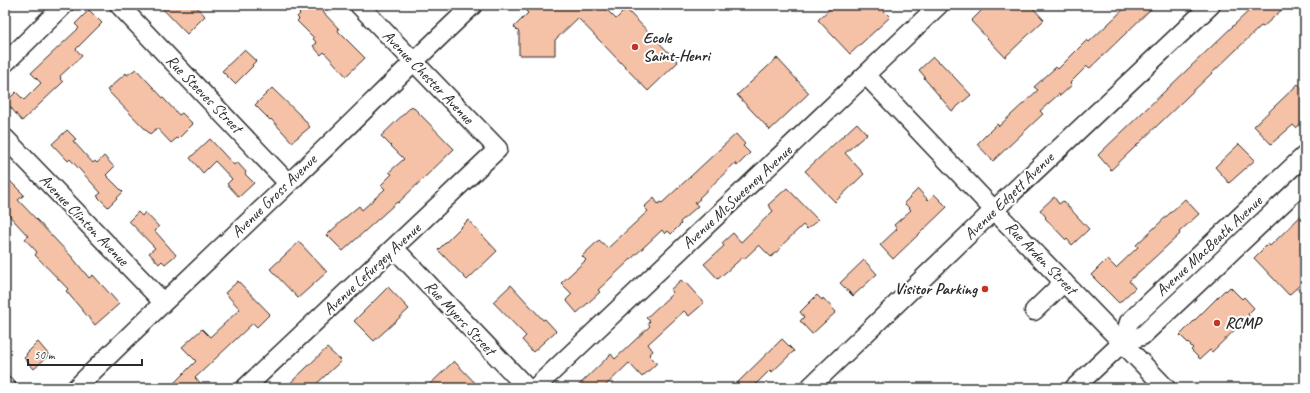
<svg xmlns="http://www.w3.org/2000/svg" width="1310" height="393" viewBox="0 0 1310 393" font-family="Caveat,sans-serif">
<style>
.building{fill:#f6c2a7;stroke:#2b2b2b}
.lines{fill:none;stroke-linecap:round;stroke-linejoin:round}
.minor-casing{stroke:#2b2b2b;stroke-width:21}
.minor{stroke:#fff;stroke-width:18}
.poi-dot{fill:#c8321e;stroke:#fff;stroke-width:1.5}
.labels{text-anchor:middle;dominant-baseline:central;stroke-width:4;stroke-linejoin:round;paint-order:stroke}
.poi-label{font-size:16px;font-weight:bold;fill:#2b2b2b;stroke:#fff;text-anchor:start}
.street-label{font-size:16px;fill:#2b2b2b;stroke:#fff}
</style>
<rect width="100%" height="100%" fill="#fff"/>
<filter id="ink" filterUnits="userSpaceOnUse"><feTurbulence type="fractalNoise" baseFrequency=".025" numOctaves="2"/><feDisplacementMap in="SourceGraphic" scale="8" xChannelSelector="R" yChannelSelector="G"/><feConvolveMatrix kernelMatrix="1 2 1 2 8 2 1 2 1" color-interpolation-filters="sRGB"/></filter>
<g filter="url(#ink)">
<g class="building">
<polygon points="159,5 195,5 205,16 187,34"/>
<polygon points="307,5 330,5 323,12 339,29 338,31 365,58 346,76 324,52 321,55 313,46 317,43 313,39 314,38 297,21 299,19 297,17 300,14 299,13"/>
<polygon points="533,5 602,5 616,19 626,9 678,62 648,91 578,18 555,40 555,55 519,55 519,32 514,27 528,13 526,11"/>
<polygon points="834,5 878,5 890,17 850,54 818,20"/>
<polygon points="987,5 1030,5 1044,20 1005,57 971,21"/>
<polygon points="1128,5 1155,5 1090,68 1087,66 1070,83 1072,85 1060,96 1059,94 1040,111 1043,114 993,161 977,144 997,124 999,126 1038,90 1034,87 1056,67 1058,69 1087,40 1089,42"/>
<polygon points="1255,5 1287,5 1263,27 1261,26 1111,170 1098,155"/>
<polygon points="89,10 102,23 76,49 82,56 60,76 61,78 60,79 63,82 22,121 6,102 16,92 24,100 41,83 31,73 79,28 75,24"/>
<polygon points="244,50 256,61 252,65 253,66 235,84 222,71"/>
<polygon points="933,57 939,63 940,62 971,95 952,111 924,78 925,77 919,70"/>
<polygon points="777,58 809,93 770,130 737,95"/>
<polygon points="136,69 179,115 182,113 193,124 178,139 177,138 171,143 157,128 150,134 107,90 126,73 127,75"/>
<polygon points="1298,84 1305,91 1305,120 1296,128 1293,125 1271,144 1254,126"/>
<polygon points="272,88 303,118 310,127 292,142 271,119 270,120 255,105"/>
<polygon points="412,106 454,149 398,203 397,202 343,251 327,235 347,216 359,206 362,210 385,189 381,185 392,174 389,172 404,159 381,136"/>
<polygon points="857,123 867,134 845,153 864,174 835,202 805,171"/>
<polygon points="67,130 76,139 73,141 93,163 95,161 97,163 104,156 114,167 106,175 123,192 108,207 97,196 101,193 70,159 68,161 52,144"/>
<polygon points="736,134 745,144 743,146 750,153 737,166 735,163 699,198 700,199 695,203 698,206 680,222 681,224 671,234 668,231 665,234 662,230 598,290 600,292 577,313 566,300 572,294 561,283 586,260 582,256 599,240 608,248 648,211 644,207 654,198 658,204 661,202 662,203"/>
<polygon points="210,139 234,165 237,162 246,172 245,174 254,183 239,197 227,184 232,179 215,161 203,173 190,158"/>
<polygon points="1239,144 1255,160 1229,183 1215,167"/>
<polygon points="5,176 24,195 18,200 72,257 89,278 93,275 119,304 95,325 66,291 68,289 35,255 37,252 25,239 28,236 6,212 5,213"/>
<polygon points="787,188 818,220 807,229 803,225 780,247 781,248 771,257 759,245 744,259 743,257 718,279 704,264 724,246 722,243 733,233 741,242 773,211 768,205"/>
<polygon points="918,189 928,200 934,194 947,207 893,259 880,245 897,229 894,225 911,210 904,203"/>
<polygon points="1054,197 1059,204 1063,201 1089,229 1072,245 1067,239 1066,240 1045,218 1046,217 1040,210"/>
<polygon points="1185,199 1199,214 1179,232 1180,234 1129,281 1135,288 1119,303 1091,275 1107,259 1116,268 1138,247 1136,245"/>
<polygon points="138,212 142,216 145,212 159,227 155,231 176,255 165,264 162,261 159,264 149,253 155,248 129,221"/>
<polygon points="1305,212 1305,280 1289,295 1254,258 1268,244 1270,246"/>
<polygon points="468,220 497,251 467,280 438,250"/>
<polygon points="299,242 327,272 298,298 270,269"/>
<polygon points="864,260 877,274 853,296 840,283"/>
<polygon points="681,280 684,283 685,282 704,303 689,316 684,311 648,344 653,351 649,355 657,363 642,377 629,363 603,388 576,388 611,354 615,359 650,326 648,323 650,321 646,318 672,294 673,292 670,290"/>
<polygon points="238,281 270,314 257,327 253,323 195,378 206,388 169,388 196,361 182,347 202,329 210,337 240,309 225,293"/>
<polygon points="511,285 543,320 545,319 556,331 533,352 522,340 526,336 493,302"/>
<polygon points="388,287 409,309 374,341 354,321"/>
<polygon points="1230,287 1242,299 1244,297 1254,308 1248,314 1249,316 1212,352 1210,350 1200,359 1191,350 1193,348 1180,335 1225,290 1226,291"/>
<polygon points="817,295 822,300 823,298 836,312 812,334 800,321 804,317 800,312"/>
<polygon points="782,339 794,351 772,372 770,370 752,388 732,388"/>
<polygon points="38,342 49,355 34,369 24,358 27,355 26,354"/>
<polygon points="327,348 341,361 312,388 285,388"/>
<polygon points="454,361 480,388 426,388"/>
</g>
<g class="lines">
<defs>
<g id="minor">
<polyline points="119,5 288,183"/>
<polyline points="5,63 64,5"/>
<polyline points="866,75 994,210 1166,388"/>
<polyline points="5,138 163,302"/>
<polyline points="394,248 527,388"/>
<polyline points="1034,311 1064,282"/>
<polyline points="1123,342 1129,322 1305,155"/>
<polyline points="5,386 7,388"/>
<path d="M76,388C145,319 217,252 288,184C350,125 410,64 473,5"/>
<polyline points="245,388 498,149 359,5"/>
<polyline points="535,388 939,5"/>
<polyline points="809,388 994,210 1211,5"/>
<polyline points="1074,388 1123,342 1142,336 1305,182"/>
</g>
</defs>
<use href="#minor" class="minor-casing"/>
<use href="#minor" class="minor"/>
</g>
</g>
<g class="poi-dot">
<circle cx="635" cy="47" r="4"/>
<circle cx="985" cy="289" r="4"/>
<circle cx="1217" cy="323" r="4"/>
</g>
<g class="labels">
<g class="poi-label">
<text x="643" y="38">Ecole<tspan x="643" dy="18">Saint-Henri</tspan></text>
<text x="977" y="289" text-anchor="end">Visitor Parking</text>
<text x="1225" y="323">RCMP</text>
</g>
<g class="street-label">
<text transform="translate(428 77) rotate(46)">Avenue Chester Avenue</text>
<text transform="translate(204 94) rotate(46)">Rue Steeves Street</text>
<text transform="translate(274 196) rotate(-44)">Avenue Gross Avenue</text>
<text transform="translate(1009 196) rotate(-44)">Avenue Edgett Avenue</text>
<text transform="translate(737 197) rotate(-43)">Avenue McSweeney Avenue</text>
<text transform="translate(84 220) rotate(46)">Avenue Clinton Avenue</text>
<text transform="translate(1209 246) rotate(-43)">Avenue MacBeath Avenue</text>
<text transform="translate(1041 258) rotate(46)">Rue Arden Street</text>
<text transform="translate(372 269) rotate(-43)">Avenue Lefurgey Avenue</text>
<text transform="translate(460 318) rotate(47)">Rue Myers Street</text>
</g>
</g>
<rect width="1310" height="393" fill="none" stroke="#fff" stroke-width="20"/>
<rect x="10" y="10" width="1290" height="373" fill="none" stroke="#2b2b2b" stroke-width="1.5" filter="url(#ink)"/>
<path d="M28 359v6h114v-6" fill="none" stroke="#2b2b2b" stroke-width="2"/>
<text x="34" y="359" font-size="12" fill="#2b2b2b" stroke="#ffffff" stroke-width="3" paint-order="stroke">50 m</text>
</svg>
